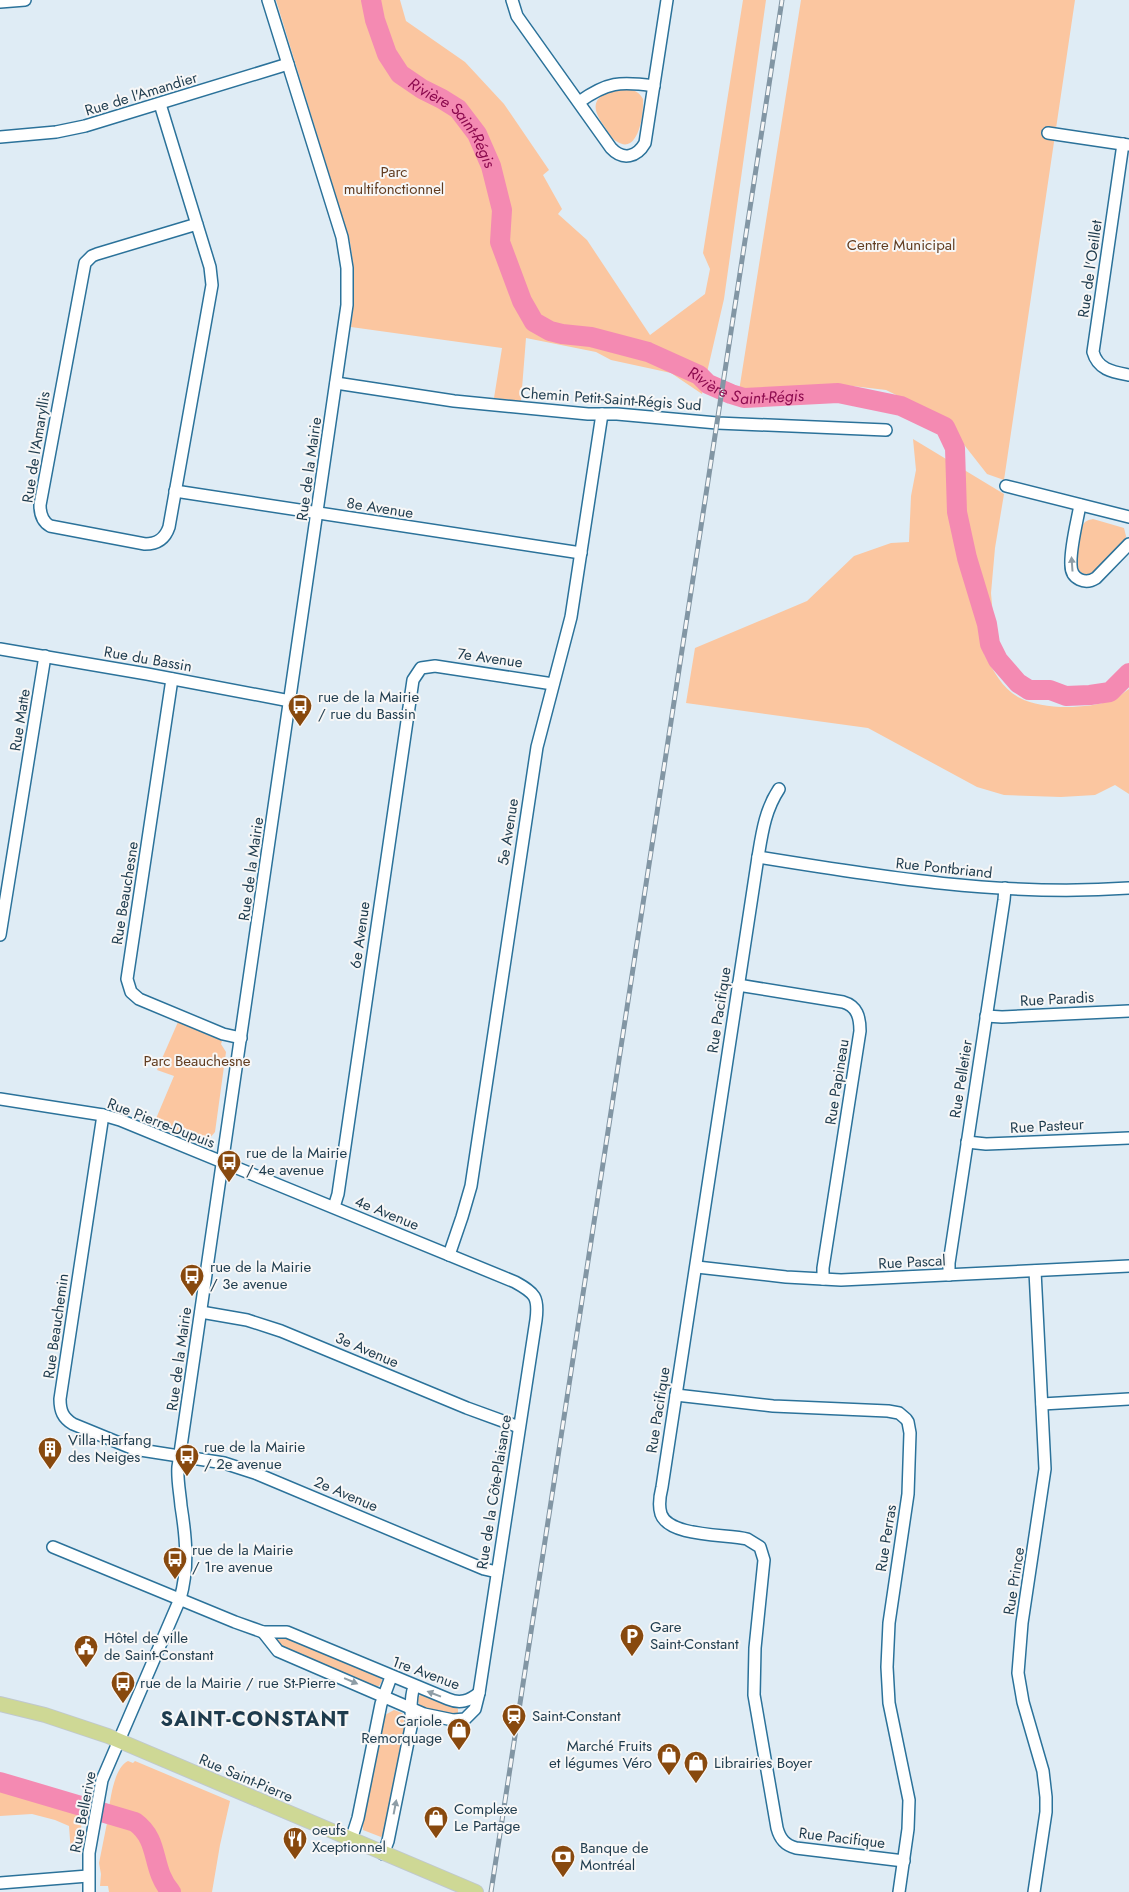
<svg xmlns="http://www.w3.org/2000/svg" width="1129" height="1892" viewBox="0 0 1129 1892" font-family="Jost,sans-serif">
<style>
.green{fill:#fbc6a0}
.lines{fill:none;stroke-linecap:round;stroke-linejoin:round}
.river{stroke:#f48ab2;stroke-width:20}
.minor-casing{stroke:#2b729a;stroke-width:14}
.major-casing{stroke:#c0c8cd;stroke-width:16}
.minor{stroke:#fff;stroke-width:11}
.major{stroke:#ced895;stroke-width:14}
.rail-casing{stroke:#8296a4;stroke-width:5}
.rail{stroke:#f7f7f7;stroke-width:3;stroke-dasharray:9;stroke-linecap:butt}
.oneway{fill:#8e9da6}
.labels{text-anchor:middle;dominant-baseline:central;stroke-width:4;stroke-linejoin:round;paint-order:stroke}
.street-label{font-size:15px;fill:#1e3b4d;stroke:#f7f7f7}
.park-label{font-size:15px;fill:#613c20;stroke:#f7f7f7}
.poi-label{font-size:15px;fill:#1e3b4d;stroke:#f7f7f7;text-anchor:start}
.water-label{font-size:16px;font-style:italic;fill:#8d0b4f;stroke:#f7f7f7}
.district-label{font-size:20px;font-weight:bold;letter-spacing:1px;fill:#1e3b4d;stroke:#f7f7f7}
</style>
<rect width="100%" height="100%" fill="#dfecf5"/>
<g class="green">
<path d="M276,0H400L406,21L465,62L504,104L549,170L543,175L562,209L558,214L587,240L650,335L705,294L710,269L703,253L743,0H766L724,299L702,394L671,373L611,360L596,352L526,338L521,401L494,398L502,348L351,327C355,298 355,271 350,242Z"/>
<polygon points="801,0 1075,0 1004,480 987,474 947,423 919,406 886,390 844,385 786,391 754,392 739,391"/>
<path d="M619,89C629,89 638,89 643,99C644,112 639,157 616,141C611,138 608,131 604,126C589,105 594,95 619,89Z"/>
<path d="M913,439L1004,494L995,548L991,593L993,616L984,654C993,670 1003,690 1020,698C1042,710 1086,709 1110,701C1117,699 1123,693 1129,689V794L1115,785L1095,795L1061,797L1004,795L977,787L868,728L686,703L695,648L807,601L854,556L891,543L909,542L911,496L916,470Z"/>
<path d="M1093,519L1124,528L1126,536L1125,541L1091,575C1072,575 1077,557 1079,545C1080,539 1080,530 1083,525C1085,521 1088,520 1093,519Z"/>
<polygon points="178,1022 222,1041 221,1044 226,1052 215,1132 209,1139 200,1142 168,1131 169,1128 155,1121 174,1076 157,1070"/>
<polygon points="280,1635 379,1675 381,1677 382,1681 379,1686 373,1686 279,1647 276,1639"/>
<path d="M421,1694L428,1695L456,1707L458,1709V1713C447,1718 431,1711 420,1706L417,1699Z"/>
<polygon points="394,1710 402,1713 405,1717 405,1727 386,1828 383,1835 381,1837 363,1830 363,1824 383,1720 385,1715"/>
<path d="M128,1761L133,1763L135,1761L230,1801L220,1845L212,1892H178L162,1875L155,1836L145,1824L135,1816L109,1808C111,1795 115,1767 128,1761Z"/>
<polygon points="0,1790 83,1813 78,1852 71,1853 69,1826 55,1820 32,1814 0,1816"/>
<path d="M108,1818C151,1830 148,1852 160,1888L164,1892H109L108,1886H100L101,1874L99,1863Z"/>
</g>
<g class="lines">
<g class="river">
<path id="s1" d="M371,0L375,20L387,54L400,74L422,89L442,99L458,109L477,134L491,166L502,210L500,242L522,301L534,322L550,331L562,334L591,337L648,352L699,375L708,384L731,394L744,398L838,393L901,406L945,427L955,448L957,512L967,558L987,624L990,644L998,660L1018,683L1029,690H1050L1066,696L1090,695L1110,692L1129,673"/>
<path d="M0,1782L135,1822C161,1841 150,1868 171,1892"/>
</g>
<defs>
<g id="minor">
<path d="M512,0L517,16L611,148C623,161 637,157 645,143L667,0"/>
<polyline points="0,2 25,0"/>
<path d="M579,102C607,82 620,81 654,86"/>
<path d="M160,104L210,267L212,285L169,527C165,539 157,544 145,544L50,526C43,522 40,514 40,505L85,263L92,256L97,254L197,224"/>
<polyline points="1048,133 1129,145"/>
<polyline points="0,137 56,132 85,126 288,64"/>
<path d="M1123,144L1093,352C1098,370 1113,372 1129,375"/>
<polyline points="336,383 454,401 588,414 617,414 717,423 886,430"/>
<polyline points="1006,486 1129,517"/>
<polyline points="175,491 581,553"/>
<path d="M1080,505C1077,522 1070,548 1071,565C1071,579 1085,585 1096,578L1129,544"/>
<polyline points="0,649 147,674 290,701"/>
<polyline points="172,679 127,979 131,992 139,999 223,1034 241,1038"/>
<path d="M779,789C765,810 762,833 758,857L662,1487C660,1495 658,1505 661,1514C669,1537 726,1534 747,1539L760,1547L764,1560L755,1648L754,1695L777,1828C780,1839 785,1845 796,1848L904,1861"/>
<path d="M758,857C881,877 1004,897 1129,888"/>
<polyline points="0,935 45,656"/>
<path d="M738,985L843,1002C857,1006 860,1017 860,1031L823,1268V1279"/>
<polyline points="986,1016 1002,1017 1129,1011"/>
<path d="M0,1099L103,1115L120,1120L515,1282C535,1293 539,1297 536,1320L479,1693L475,1709L465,1719L453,1720L424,1714L278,1651L263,1632"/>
<path d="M103,1115L60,1399C60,1411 63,1418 73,1424L134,1449L224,1463L255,1473L484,1569L497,1572"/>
<polyline points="967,1142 986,1144 1129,1138"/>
<polyline points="334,1207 338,1194 413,680 421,668 435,666 553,684"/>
<polyline points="449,1255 462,1217 471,1186 537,747 571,617 602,414"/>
<polyline points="697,1267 786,1277 841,1280 1129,1266"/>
<polyline points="949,1275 949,1263 1004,900 1005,888"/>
<polyline points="201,1312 247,1320 281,1331 467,1408 519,1427"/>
<polyline points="676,1395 773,1406 888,1411 899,1413 906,1419 908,1422 910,1433 908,1494 889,1623 887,1667 889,1703 909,1800 908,1829 899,1892"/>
<polyline points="1042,1404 1129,1399"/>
<path d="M53,1547L235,1622L263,1632H287L448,1699C460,1704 469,1701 479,1693"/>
<polyline points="351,1840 358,1818 381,1704 391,1677"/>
<path d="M383,1854L388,1841L411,1727C412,1713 409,1700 414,1687"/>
<polyline points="0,1883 88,1876"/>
<path d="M89,1892V1853L102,1780L180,1599C189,1568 186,1537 181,1506C180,1493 177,1480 178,1467L347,305V268L342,237L268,0"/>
<polyline points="1034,1892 1046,1812 1046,1797 1043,1771 1023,1702 1018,1673 1022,1623 1045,1469 1035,1271"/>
</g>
<polyline id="major" points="0,1704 45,1715 108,1736 476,1892"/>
</defs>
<use href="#minor" class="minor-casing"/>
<use href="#major" class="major-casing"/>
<use href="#minor" class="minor"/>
<use href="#major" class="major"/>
<defs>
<polyline id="rail" points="491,1892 782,0"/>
</defs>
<use href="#rail" class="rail-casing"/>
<use href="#rail" class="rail"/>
</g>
<defs><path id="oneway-solid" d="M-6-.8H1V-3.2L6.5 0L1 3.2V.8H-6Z" transform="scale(1.25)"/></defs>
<g class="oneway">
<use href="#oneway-solid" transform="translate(1072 564) rotate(-94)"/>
<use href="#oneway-solid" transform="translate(351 1681) rotate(23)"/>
<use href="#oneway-solid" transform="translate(434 1694) rotate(-159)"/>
<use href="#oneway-solid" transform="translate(395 1807) rotate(-79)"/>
</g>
<defs>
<symbol id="bus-pin" viewBox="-11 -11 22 30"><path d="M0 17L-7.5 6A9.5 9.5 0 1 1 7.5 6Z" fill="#88490e" stroke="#f7f7f7"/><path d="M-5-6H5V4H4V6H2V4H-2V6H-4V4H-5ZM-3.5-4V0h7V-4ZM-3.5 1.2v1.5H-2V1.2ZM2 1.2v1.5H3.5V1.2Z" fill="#fff"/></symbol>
<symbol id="building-pin" viewBox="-11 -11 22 30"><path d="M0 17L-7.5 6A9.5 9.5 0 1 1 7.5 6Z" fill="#88490e" stroke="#f7f7f7"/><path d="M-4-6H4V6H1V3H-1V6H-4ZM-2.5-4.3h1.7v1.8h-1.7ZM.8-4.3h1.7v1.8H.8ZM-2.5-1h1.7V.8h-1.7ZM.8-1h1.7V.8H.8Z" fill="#fff"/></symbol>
<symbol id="parking-pin" viewBox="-11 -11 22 30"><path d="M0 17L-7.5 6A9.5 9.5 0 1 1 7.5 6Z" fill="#88490e" stroke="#f7f7f7"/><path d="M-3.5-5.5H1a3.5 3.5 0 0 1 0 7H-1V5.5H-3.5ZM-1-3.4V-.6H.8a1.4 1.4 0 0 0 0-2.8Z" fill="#fff"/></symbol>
<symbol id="civic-pin" viewBox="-11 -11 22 30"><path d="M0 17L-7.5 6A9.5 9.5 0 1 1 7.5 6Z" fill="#88490e" stroke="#f7f7f7"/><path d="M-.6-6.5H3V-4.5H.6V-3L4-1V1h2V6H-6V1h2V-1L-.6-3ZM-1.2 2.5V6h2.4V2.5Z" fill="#fff"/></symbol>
<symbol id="station-pin" viewBox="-11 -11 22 30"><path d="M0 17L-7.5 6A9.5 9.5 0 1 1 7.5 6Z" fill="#88490e" stroke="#f7f7f7"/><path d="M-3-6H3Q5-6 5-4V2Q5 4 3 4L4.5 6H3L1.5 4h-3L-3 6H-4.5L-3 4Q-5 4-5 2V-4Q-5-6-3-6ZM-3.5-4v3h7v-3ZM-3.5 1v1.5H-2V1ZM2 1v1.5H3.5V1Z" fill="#fff"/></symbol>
<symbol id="shop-pin" viewBox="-11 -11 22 30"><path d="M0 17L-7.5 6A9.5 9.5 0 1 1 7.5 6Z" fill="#88490e" stroke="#f7f7f7"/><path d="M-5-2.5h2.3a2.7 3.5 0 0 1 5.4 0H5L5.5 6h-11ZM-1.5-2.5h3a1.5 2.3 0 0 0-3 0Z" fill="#fff"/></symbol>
<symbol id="restaurant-pin" viewBox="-11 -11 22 30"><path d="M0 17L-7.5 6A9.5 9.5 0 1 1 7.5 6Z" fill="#88490e" stroke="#f7f7f7"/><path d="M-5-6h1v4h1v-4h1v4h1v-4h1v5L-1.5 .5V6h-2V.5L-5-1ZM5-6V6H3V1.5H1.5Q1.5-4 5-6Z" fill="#fff"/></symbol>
<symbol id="bank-pin" viewBox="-11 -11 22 30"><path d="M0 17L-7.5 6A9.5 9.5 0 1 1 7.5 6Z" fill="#88490e" stroke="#f7f7f7"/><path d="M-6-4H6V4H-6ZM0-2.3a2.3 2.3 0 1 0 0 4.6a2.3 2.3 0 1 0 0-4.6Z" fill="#fff"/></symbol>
</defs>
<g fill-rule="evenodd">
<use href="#bus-pin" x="286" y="692" width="28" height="38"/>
<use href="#bus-pin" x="215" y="1148" width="28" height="38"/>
<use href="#bus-pin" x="178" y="1262" width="28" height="38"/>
<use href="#building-pin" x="36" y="1435" width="28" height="38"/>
<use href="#bus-pin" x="173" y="1442" width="28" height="38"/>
<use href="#bus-pin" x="161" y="1545" width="28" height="38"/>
<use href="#parking-pin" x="618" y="1622" width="28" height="38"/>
<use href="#civic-pin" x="72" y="1633" width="28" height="38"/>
<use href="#bus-pin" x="109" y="1669" width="28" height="38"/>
<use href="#station-pin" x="500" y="1702" width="28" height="38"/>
<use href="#shop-pin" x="445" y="1716" width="28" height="38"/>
<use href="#shop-pin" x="655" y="1741" width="28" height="38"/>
<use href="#shop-pin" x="682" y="1749" width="28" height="38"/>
<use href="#shop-pin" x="422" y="1804" width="28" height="38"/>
<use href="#restaurant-pin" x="281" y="1825" width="28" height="38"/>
<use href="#bank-pin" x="549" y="1843" width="28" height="38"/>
</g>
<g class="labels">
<g class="street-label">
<text transform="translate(141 94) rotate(-17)">Rue de l'Amandier</text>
<text transform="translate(1090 269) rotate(-82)">Rue de l'Oeillet</text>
<text transform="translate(611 399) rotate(4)">Chemin Petit-Saint-Régis Sud</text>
<text transform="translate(36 447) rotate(-81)">Rue de l'Amaryllis</text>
<text transform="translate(309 469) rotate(-82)">Rue de la Mairie</text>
<text transform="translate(380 508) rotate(9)">8e Avenue</text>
<text transform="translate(490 658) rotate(8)">7e Avenue</text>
<text transform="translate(148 659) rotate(10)">Rue du Bassin</text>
<text transform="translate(20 720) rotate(-81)">Rue Matte</text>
<text transform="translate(508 832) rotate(-81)">5e Avenue</text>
<text transform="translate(944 868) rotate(6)">Rue Pontbriand</text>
<text transform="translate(251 869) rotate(-82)">Rue de la Mairie</text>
<text transform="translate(125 893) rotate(-81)">Rue Beauchesne</text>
<text transform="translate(360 935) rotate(-82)">6e Avenue</text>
<text transform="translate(1057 999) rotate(-3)">Rue Paradis</text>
<text transform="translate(719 1010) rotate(-81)">Rue Pacifique</text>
<text transform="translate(961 1079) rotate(-81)">Rue Pelletier</text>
<text transform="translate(837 1082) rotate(-81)">Rue Papineau</text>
<text transform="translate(161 1123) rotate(21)">Rue Pierre-Dupuis</text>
<text transform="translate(1047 1126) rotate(-3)">Rue Pasteur</text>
<text transform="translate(387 1213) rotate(22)">4e Avenue</text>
<text transform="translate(912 1262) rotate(-3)">Rue Pascal</text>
<text transform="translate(56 1326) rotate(-82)">Rue Beauchemin</text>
<text transform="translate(367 1350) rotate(23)">3e Avenue</text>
<text transform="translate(179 1359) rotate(-82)">Rue de la Mairie</text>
<text transform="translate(658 1410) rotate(-81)">Rue Pacifique</text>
<text transform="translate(494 1492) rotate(-81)">Rue de la Côte-Plaisance</text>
<text transform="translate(346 1494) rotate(23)">2e Avenue</text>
<text transform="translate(886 1538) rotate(-81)">Rue Perras</text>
<text transform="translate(1014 1581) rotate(-81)">Rue Prince</text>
<text transform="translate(426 1673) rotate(20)">1re Avenue</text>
<text transform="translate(246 1778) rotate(23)">Rue Saint-Pierre</text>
<text transform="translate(83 1812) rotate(-79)">Rue Bellerive</text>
<text transform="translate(842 1838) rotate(7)">Rue Pacifique</text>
</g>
<g class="park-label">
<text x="394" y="172">Parc<tspan x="394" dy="17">multifonctionnel</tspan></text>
<text x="901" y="245">Centre Municipal</text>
<text x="197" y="1061">Parc Beauchesne</text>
</g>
<g class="poi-label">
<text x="318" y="697">rue de la Mairie<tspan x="318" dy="17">/ rue du Bassin</tspan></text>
<text x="246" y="1153">rue de la Mairie<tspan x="246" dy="17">/ 4e avenue</tspan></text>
<text x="210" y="1267">rue de la Mairie<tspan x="210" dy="17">/ 3e avenue</tspan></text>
<text x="68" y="1440">Villa Harfang<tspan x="68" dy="17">des Neiges</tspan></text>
<text x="204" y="1447">rue de la Mairie<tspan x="204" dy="17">/ 2e avenue</tspan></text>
<text x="192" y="1550">rue de la Mairie<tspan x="192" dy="17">/ 1re avenue</tspan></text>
<text x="650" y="1627">Gare<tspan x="650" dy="17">Saint-Constant</tspan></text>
<text x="104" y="1638">Hôtel de ville<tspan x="104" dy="17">de Saint-Constant</tspan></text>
<text x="140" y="1683">rue de la Mairie / rue St-Pierre</text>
<text x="532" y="1716">Saint-Constant</text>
<text x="442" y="1721" text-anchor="end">Cariole<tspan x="442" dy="17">Remorquage</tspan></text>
<text x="652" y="1746" text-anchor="end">Marché Fruits<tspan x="652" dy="17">et légumes Véro</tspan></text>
<text x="714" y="1763">Librairies Boyer</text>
<text x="454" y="1809">Complexe<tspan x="454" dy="17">Le Partage</tspan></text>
<text x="312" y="1830">oeufs<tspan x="312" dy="17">Xceptionnel</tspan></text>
<text x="580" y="1848">Banque de<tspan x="580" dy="17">Montréal</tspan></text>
</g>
<g class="water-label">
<text stroke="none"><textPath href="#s1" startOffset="154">Rivière Saint-Régis</textPath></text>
<text stroke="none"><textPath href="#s1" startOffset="604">Rivière Saint-Régis</textPath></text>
</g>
<g class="district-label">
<text x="255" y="1719">SAINT-CONSTANT</text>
</g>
</g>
</svg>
